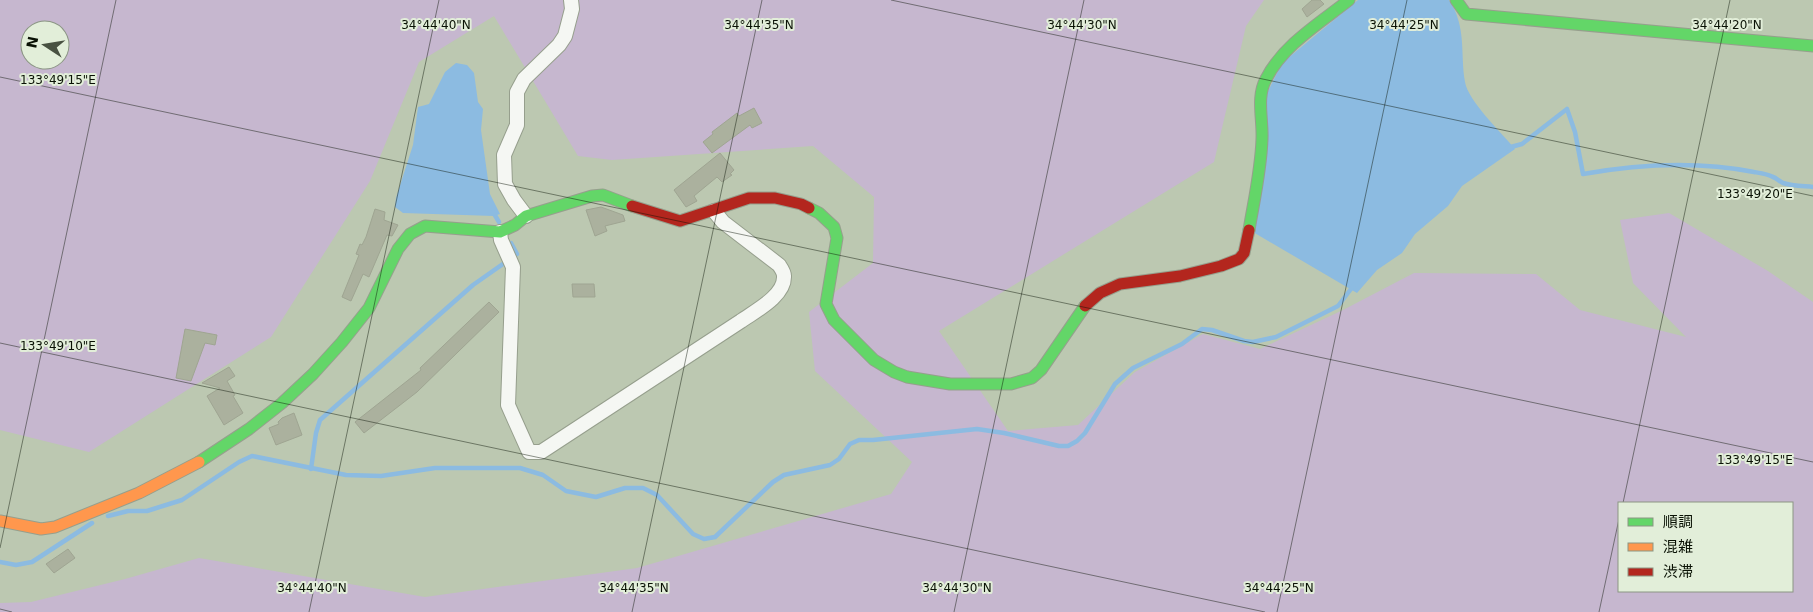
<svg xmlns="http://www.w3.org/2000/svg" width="1813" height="612" viewBox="0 0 1813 612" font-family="'DejaVu Sans','Noto Sans JP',sans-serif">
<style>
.green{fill:#c6b7cf;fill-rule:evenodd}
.water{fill:#8cbbe1}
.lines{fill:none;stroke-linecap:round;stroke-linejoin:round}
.stream{stroke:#8cbbe1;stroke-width:4.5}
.building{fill:#abb19e;stroke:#9fa592}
.street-casing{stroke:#969f8d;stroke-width:16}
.fast-casing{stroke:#969f8d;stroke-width:13}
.slow-casing{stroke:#969f8d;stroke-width:13}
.jam-casing{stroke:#969f8d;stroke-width:13}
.street{stroke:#f5f7f3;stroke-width:14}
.fast{stroke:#63d668;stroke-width:11}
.slow{stroke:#ff974d;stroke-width:11}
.jam{stroke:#b3261e;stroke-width:11}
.ticks{fill:none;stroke:#091104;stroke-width:1;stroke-opacity:0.45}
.ticks-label{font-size:12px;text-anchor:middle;fill:#091104;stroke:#e2eed9;stroke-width:4;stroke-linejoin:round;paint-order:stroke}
</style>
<rect width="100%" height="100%" fill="#bcc8b1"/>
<path class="green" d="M0,0H1264L1246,26L1214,162L939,331L1008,431L1078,425L1135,372L1203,334L1260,349L1343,310L1414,273L1536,274L1580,310L1686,337L1633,283L1620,220L1669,213L1768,271L1813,302V612H0V603L31,602L125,579L199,558L425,597L637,568L891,494L912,462L815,371L809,312L873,263L874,197L813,146L612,160L578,156L494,16L419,62L370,181L271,337L89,452L0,430ZM30,30H60V60H30ZM1619,503H1792V591H1619Z"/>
<g class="water">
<path d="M1358,0H1449C1467,27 1460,53 1465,82C1468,101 1502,133 1515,149L1462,186L1448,206L1415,234L1402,253L1377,270L1357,293L1253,232L1265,97L1282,63Z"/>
<polygon points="456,63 467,65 474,73 478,102 483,109 481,130 490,194 500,214 494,216 403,213 395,207 396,198 413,145 418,107 429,104 445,72"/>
</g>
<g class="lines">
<g class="stream">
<path d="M1507,148L1522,144L1567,109L1575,132L1583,174C1639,164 1698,161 1754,172C1760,173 1768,174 1773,177C1776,178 1779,181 1783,183C1792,186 1803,186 1813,187"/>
<polyline points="493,212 499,222"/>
<polyline points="311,469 316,433 320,420 473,285 517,254 511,243"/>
<polyline points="108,516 128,511 147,511 182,500 239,462 252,456 346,475 381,476 435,468 520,468 543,475 566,491 596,497 625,488 643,488 657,495 693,534 704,539 715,537 773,482 784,475 830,465 839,459 850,444 859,440 873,440 977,429 1004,433 1059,446 1068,446 1077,441 1085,433 1115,384 1133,368 1182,344 1202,329 1212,330 1244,341 1253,342 1276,337 1338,306 1354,285"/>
<polyline points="0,562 16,565 32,562 92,523"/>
</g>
</g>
<g class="building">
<polygon points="1312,0 1320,0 1324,4 1307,17 1302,9"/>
<polygon points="754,108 762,123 752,128 750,125 712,153 703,142 713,134 712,132 737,113 739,116"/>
<polygon points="720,153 734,170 730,174 732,175 722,182 717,177 694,196 697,201 686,207 674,190"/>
<polygon points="601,207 623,215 625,221 605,226 607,231 595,236 586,210"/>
<polygon points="375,209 385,212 384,220 398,225 392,236 387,235 369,277 363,274 351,301 342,297 359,255 356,254 360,244 362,245 366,237"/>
<polygon points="572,284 594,284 595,297 573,297"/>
<polygon points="489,302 499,312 417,392 364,433 355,422 421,370 420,368"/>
<polygon points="185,329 217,335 215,345 205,343 191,381 176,378"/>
<polygon points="229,367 235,376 227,381 235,395 233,396 243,413 224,425 207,396 220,388 202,383"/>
<polygon points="294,413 302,435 276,445 269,428 279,424 278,422 282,418"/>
<polygon points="68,549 75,558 54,573 46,564"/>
</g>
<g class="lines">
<defs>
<g id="street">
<polyline points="526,216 514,200 505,184 504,155 517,125 517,92 524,79 559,45 565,36 572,9 571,0"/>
<path d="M500,232L501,240L513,267L508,405L529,452H541L741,321C755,311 785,296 784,276C784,272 781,268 779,265L723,222L714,211"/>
</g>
<g id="fast">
<polyline points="1456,0 1466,14 1813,46"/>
<polyline points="809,208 819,213 834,227 837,238 826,304 834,320 874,360 894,372 907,377 950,384 1011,384 1032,378 1041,370 1085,306"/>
<path d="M1249,230C1254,200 1261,170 1262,139C1263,119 1256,97 1266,79C1283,45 1320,23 1349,0"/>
<polyline points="199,462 249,429 282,403 313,374 342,342 369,308 398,249 410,234 425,226 500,232 515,225 526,216 592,196 603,195 632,206"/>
</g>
<polyline id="slow" points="0,521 41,529 55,527 139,493 199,462"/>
<g id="jam">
<polyline points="632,206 680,221 749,198 775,198 801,204 809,208"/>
<polyline points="1085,306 1100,293 1120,284 1180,276 1221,266 1239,259 1244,253 1249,230"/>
</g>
</defs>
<use href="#street" class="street-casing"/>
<use href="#fast" class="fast-casing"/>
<use href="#slow" class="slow-casing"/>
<use href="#jam" class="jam-casing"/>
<use href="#street" class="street"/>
<use href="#fast" class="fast"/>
<use href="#slow" class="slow"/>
<use href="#jam" class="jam"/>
</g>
<path class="ticks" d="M891,0L1813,196M0,77L1813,462M0,343L1265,612M1623,503L1730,0M0,548L116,0M0,609L12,612M309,612L439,0M632,612L762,0M954,612L1084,0M1277,612L1407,0M1599,612L1619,519"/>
<g class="ticks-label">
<text x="436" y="29">34°44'40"N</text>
<text x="759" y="29">34°44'35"N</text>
<text x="1082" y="29">34°44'30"N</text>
<text x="1404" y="29">34°44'25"N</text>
<text x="1727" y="29">34°44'20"N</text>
<text x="58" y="84">133°49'15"E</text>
<text x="1755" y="198">133°49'20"E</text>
<text x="58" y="350">133°49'10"E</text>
<text x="1755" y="464">133°49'15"E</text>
<text x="312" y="592">34°44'40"N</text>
<text x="634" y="592">34°44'35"N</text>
<text x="957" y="592">34°44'30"N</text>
<text x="1279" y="592">34°44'25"N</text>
</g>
<rect x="1618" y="502" width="175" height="90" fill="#e2eed9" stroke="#8b9684"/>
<rect x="1628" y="518" width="25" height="8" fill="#63d668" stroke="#8b9684"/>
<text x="1663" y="527" font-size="15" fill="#091104">順調</text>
<rect x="1628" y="543" width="25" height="8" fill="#ff974d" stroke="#8b9684"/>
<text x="1663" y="552" font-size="15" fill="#091104">混雑</text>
<rect x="1628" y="568" width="25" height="8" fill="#b3261e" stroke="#8b9684"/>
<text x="1663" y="577" font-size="15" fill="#091104">渋滞</text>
<g transform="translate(45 45) rotate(282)"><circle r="24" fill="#e2eed9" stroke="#8b9684"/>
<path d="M0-4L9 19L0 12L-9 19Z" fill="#485141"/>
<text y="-8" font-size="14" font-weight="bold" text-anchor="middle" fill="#091104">N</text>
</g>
</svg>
